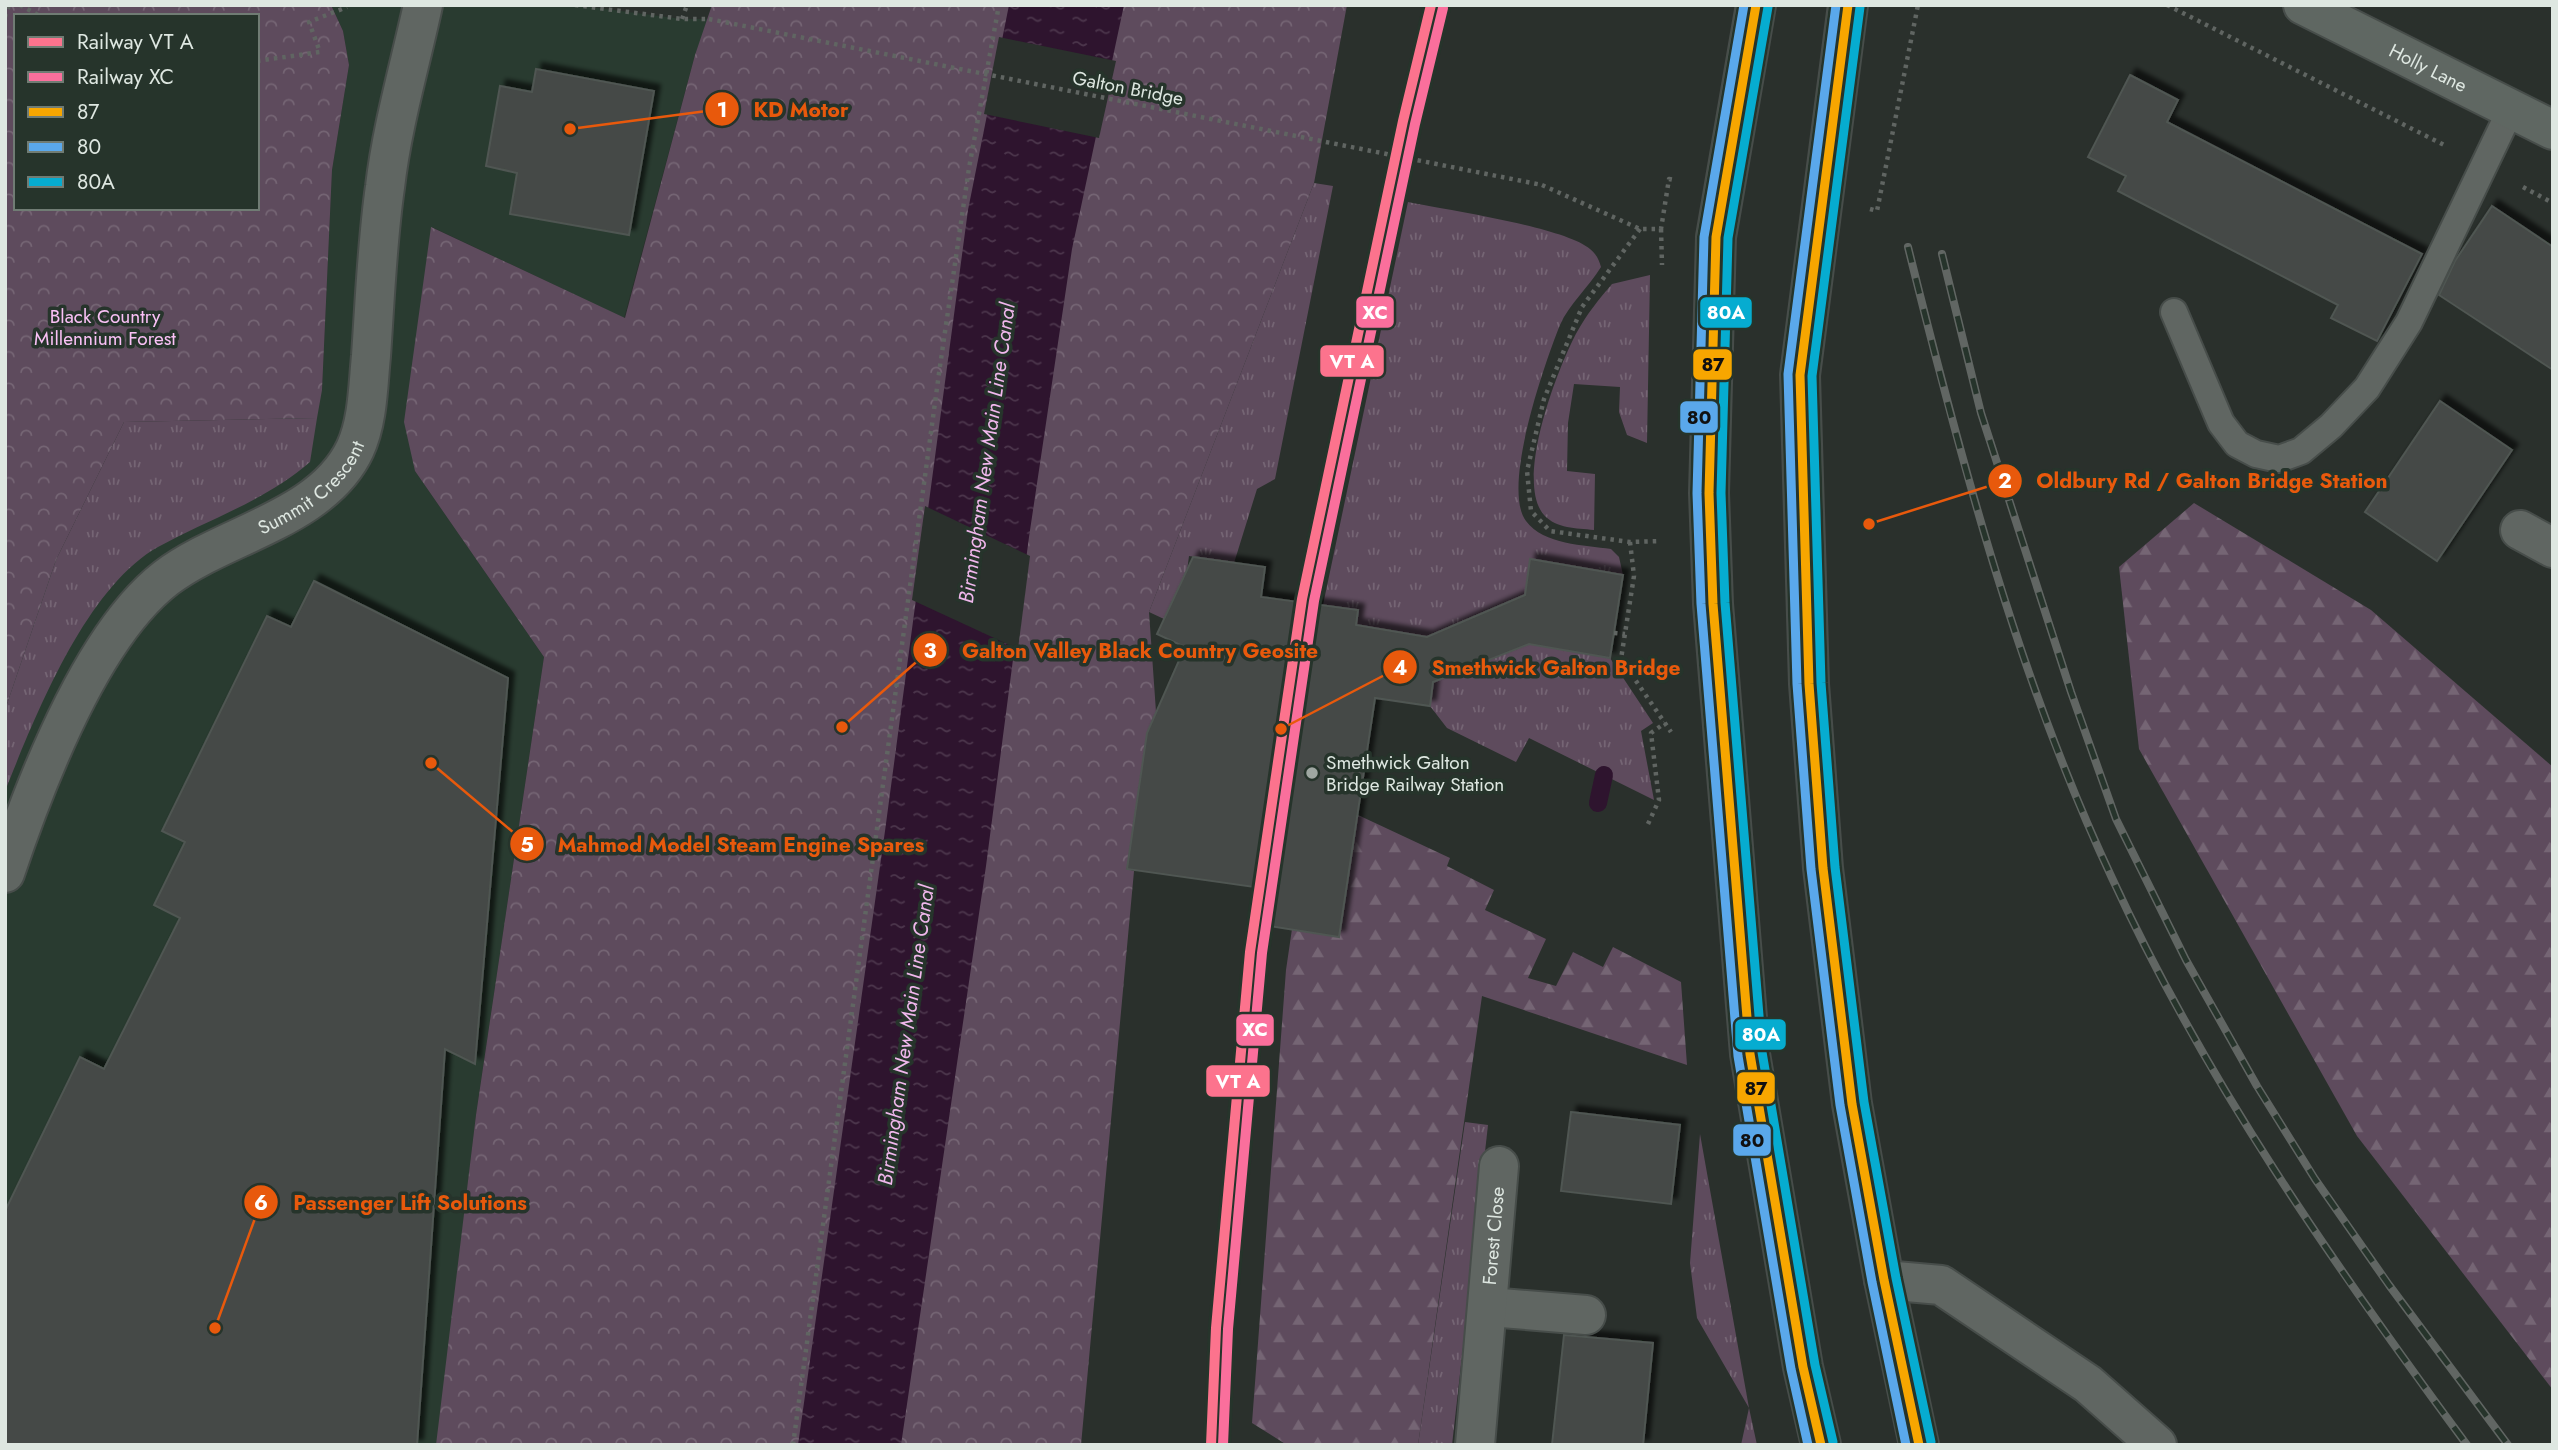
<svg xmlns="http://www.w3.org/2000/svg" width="2558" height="1450" viewBox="0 0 2558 1450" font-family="Jost,sans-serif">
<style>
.built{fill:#293b30}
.grass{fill:url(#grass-tufts)}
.forest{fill:url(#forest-firs)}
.park{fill:url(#park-crowns);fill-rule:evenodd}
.water{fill:url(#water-ripples)}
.pier{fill:#2a302c}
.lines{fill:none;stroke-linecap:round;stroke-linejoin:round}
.stream{stroke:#2e142e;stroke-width:18}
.building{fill:#444946;stroke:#505652;stroke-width:2;filter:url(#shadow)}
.lane-casing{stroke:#474d4a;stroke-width:30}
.street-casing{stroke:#474d4a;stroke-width:42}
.secondary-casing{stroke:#474d4a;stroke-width:42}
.primary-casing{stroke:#474d4a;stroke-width:42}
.path{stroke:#606562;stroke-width:4.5;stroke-dasharray:3.5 5;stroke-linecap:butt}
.lane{stroke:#606662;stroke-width:26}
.street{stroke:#606662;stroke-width:38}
.secondary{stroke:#5f6762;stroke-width:38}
.primary{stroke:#5e6762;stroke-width:38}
.rail-casing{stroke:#616663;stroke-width:8}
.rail{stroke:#26342b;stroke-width:5;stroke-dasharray:16;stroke-linecap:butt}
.path-bridge{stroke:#606562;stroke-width:4.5;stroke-dasharray:3.5 5;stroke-linecap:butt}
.bus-1-casing{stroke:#26342b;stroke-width:14}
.bus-2-casing{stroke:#26342b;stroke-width:14}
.bus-3-casing{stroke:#26342b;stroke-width:14}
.bus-1{stroke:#f7a600;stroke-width:9}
.bus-2{stroke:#5aa8eb;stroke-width:9}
.bus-3{stroke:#06acd0;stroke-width:9}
.rail-1-casing{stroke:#26342b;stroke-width:16}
.rail-2-casing{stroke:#26342b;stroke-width:16}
.rail-1{stroke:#fc738d;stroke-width:10}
.rail-2{stroke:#fa6f9c;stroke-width:10}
.poi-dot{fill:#9fa7a2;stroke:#26342b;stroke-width:2.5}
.labels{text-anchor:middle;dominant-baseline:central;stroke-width:7;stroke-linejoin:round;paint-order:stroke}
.street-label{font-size:19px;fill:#dee7e1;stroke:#26342b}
.park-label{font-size:19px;fill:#fac1f6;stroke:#26342b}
.poi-label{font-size:19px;fill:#dee7e1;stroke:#26342b;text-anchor:start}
.water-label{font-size:21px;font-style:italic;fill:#f0b7ec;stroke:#26342b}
.leader{fill:none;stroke:#e8590c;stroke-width:2.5}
.callout-dot{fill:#e8590c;stroke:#26342b;stroke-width:2.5}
.mark-label{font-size:21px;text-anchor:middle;font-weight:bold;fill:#fff}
.callout-label{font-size:21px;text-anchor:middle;font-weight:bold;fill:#e8590c;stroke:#26342b;stroke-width:7;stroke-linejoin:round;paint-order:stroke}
.line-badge{stroke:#26342b;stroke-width:2.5}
.badge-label{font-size:19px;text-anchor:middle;font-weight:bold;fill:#fff}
.pale-badge-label{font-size:19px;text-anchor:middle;font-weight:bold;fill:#111}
</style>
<defs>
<pattern id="grass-tufts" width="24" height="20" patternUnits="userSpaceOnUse" patternTransform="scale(1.75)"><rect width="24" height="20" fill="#5e4b5d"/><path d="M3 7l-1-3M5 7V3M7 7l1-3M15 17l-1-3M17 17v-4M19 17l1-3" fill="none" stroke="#756574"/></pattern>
<pattern id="forest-firs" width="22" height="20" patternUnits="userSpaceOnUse" patternTransform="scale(1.75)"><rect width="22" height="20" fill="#5e4b5d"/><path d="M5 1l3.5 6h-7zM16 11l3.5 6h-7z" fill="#756574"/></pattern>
<pattern id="park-crowns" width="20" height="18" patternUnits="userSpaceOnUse" patternTransform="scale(1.75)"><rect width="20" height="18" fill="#5e4b5d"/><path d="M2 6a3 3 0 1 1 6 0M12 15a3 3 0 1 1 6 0" fill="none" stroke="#756574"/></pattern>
<pattern id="water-ripples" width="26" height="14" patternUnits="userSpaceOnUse" patternTransform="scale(1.75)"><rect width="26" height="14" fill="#2e142e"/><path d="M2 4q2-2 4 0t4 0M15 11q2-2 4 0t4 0" fill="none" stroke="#4c364c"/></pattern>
<filter id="shadow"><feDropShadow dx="6" dy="-6" stdDeviation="2" flood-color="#0009"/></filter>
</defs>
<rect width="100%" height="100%" fill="#2a302c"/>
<polygon class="built" points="331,5 575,5 682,19 709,19 695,55 624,318 432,227 415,471 544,657 476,1115 437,1445 5,1445 5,710 56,559 322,390 332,170 349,65 343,31"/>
<g class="grass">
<polygon points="1314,183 1333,186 1275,479 1257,489 1234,563 1189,556 1184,593 1177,590 1164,619 1149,612"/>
<path d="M1408,202C1447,210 1564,227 1590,249C1597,255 1599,260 1601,267C1589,287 1569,304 1560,325C1545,362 1501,488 1526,521C1544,545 1584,545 1611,549L1619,557L1623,575L1531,559L1525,595L1427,637L1356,625L1358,610L1323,605Z"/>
<path d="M1650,275L1647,443L1627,435L1619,412L1620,387L1574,384L1568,423L1567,471L1595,474L1594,530C1576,528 1557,529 1544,515C1514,481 1558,367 1577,332C1587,314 1599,299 1612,284Z"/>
<path d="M317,418L310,462C265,501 209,519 158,547C85,588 35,717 5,791V710L56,560L124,422Z"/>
<polygon points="1529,644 1610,658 1653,723 1641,731 1654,800 1529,738 1516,762 1447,728 1430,706 1433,682"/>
<polygon points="1465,1122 1488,1125 1452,1445 1418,1445"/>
<polygon points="1700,1134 1749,1408 1757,1445 1741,1445 1749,1408 1697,1318 1690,1263"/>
</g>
<g class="forest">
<polygon points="2194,503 2371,610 2553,767 2553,1390 2357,1136 2139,749 2119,567"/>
<polygon points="1358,815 1450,858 1447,866 1494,890 1485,910 1546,939 1528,978 1556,986 1573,952 1603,967 1613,947 1681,982 1687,1065 1482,996 1418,1445 1287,1445 1252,1423 1286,970 1292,929 1339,936"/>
</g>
<g class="park">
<path d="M5,5H331L343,31L349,65L332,170L322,390L317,418L124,422L56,560L5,710ZM16,16H257V208H16Z"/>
<polygon points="712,5 1347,5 1314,183 1149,612 1156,712 1147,733 1127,869 1134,871 1081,1445 436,1445 476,1115 544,657 415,471 404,422 431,227 625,318 695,55"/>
</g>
<polygon class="water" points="1009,5 1124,5 1072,249 1029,537 986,866 901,1445 798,1445 885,831 968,210"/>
<g class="pier">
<polygon points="999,37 1116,61 1099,138 984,114"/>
<polygon points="925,506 1030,556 1018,649 912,600"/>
</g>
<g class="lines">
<polyline class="stream" points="1598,803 1604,775"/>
</g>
<g class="building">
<polygon points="536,69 654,91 629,235 510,214 517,173 486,166 500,86 532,92"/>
<polygon points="2130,75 2178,100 2167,122 2422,254 2377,341 2331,318 2338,305 2118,191 2126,176 2088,157"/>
<polygon points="2492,206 2553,247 2553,370 2439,295 2455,261"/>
<polygon points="2440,401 2512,450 2437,561 2365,512"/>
<polygon points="1193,557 1265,567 1261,597 1358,610 1356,625 1427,637 1525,595 1530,559 1623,575 1610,658 1529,644 1433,682 1430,706 1375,698 1339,937 1263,925 1269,889 1127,869 1147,733 1185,647 1157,634"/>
<polygon points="314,581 508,678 475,1064 445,1049 417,1445 5,1445 5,1211 80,1057 104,1069 180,918 154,905 185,842 162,831 267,616 291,627"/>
<polygon points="1571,1112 1680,1125 1671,1204 1561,1191"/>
<polygon points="1564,1335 1653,1343 1643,1445 1552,1445"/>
</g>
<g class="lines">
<defs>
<polyline id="lane" points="2174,312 2221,423 2237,444 2256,454 2279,459 2301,451 2331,426 2367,388 2409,322 2511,109"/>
<g id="street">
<polyline points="2520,530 2553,548"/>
<path id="s1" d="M5,873C35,784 91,636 166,578C224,534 322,519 355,449C368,421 368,386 371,356C375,299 377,242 385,187C392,126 410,65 423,5"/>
<polyline points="1884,1280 1941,1285 2088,1384 2157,1445"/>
<polyline points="1489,1307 1586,1315"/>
<path id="s2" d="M1475,1445L1499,1166"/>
</g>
<g id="secondary">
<path id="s3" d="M2303,5L2553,130"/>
</g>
<g id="primary">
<polyline points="1756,5 1716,237 1709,493 1713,604 1750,1054 1803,1367 1821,1445"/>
<polyline points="1848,5 1800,375 1809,684 1823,868 1852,1104 1884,1280 1919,1445"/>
</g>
</defs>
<use href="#lane" class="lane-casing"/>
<use href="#street" class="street-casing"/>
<use href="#secondary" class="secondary-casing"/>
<use href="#primary" class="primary-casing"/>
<g class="path">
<polyline points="20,5 40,16"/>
<polyline points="575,5 682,19 709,19"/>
<polyline points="2167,5 2444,145"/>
<polyline points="5,17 9,5"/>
<polyline points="682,19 687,5"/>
<polyline points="257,61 320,52 309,22 347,7"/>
<polyline points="1542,185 1640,229 1661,229 1669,179 1674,180"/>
<polyline points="2523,187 2553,203"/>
<polyline points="1870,209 1877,211 1918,5"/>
<polyline points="1640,229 1582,307 1544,399 1527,471 1531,511 1550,531 1630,542 1661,541"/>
<polyline points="1661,229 1662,265"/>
<polyline points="1630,542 1634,576 1621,659 1671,732"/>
<polyline points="1614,633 1625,634"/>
<polyline points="1648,824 1659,800 1651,733 1665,723"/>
<polyline points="793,1445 940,366 969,168 999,5"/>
</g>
<use href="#lane" class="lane"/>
<use href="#street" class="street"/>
<use href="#secondary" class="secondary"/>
<use href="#primary" class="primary"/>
<defs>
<g id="rail">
<path d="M1908,247C1961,461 2018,678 2112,878C2206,1082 2334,1265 2467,1445"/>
<polyline points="1942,254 1981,413 2071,692 2116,819 2186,960 2257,1086 2315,1179 2389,1285 2508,1445"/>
</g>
</defs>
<use href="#rail" class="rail-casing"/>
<use href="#rail" class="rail"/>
<polyline class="path-bridge" points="709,19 1542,185"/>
<defs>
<g id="bus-1">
<polyline points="1756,5 1716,237 1709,493 1713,604 1750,1054 1803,1367 1821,1445"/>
<polyline points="1848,5 1800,375 1809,684 1823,868 1852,1104 1884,1280 1919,1445"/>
</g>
<g id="bus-2">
<polyline points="1744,5 1704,237 1697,493 1701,604 1738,1056 1791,1369 1808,1445"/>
<polyline points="1836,5 1788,374 1797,684 1811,869 1840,1105 1872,1282 1906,1445"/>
</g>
<g id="bus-3">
<polyline points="1768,7 1728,238 1721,493 1725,603 1762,1052 1815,1365 1833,1442"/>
<polyline points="1860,7 1812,376 1821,683 1835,867 1864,1102 1896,1278 1931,1442"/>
</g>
</defs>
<use href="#bus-1" class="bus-1-casing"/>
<use href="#bus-2" class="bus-2-casing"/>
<use href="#bus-3" class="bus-3-casing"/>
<use href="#bus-1" class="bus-1"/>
<use href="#bus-2" class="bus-2"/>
<use href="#bus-3" class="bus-3"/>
<defs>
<polyline id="rail-1" points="1211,1445 1216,1328 1250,952 1302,599 1403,121 1431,5"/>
<polyline id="rail-2" points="1223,1445 1228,1329 1262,953 1314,601 1415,124 1443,8"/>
</defs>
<use href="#rail-1" class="rail-1-casing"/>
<use href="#rail-2" class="rail-2-casing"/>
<use href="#rail-1" class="rail-1"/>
<use href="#rail-2" class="rail-2"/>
</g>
<circle class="poi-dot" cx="1312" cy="773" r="7"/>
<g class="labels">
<g class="street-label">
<text stroke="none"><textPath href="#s3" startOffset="140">Holly Lane</textPath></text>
<text transform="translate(1128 88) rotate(11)">Galton Bridge</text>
<text stroke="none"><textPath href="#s1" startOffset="513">Summit Crescent</textPath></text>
<text stroke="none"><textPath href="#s2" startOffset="210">Forest Close</textPath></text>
</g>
<g class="park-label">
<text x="105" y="316">Black Country<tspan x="105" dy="22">Millennium Forest</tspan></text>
</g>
<g class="poi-label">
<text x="1326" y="762">Smethwick Galton<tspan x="1326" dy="22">Bridge Railway Station</tspan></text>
</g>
<g class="water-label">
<text transform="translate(987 453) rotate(-82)">Birmingham New Main Line Canal</text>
<text transform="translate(906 1035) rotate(-82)">Birmingham New Main Line Canal</text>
</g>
</g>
<path class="leader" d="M570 129L722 109M1869 524L2005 481M842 727L930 650M1281 729L1400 667M431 763L527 844M215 1328L261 1202"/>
<g class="callout-dot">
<circle cx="570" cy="129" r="7"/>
<circle cx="1869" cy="524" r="7"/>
<circle cx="842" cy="727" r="7"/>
<circle cx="1281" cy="729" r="7"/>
<circle cx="431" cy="763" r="7"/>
<circle cx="215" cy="1328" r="7"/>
<circle cx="722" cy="109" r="18"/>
<circle cx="2005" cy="481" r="18"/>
<circle cx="930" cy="650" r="18"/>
<circle cx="1400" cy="667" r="18"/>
<circle cx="527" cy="844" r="18"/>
<circle cx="261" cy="1202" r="18"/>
</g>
<g class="mark-label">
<text x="722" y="117">1</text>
<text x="2005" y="488">2</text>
<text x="930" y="658">3</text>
<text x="1400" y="675">4</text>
<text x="527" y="852">5</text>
<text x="261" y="1210">6</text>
</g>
<g class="callout-label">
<text x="801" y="117">KD Motor</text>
<text x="2212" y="488">Oldbury Rd / Galton Bridge Station</text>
<text x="1140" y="658">Galton Valley Black Country Geosite</text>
<text x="1556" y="675">Smethwick Galton Bridge</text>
<text x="741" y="852">Mahmod Model Steam Engine Spares</text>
<text x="410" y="1210">Passenger Lift Solutions</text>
</g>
<g class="line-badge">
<rect x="1355" y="295" width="40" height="34" rx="7" fill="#fa6f9c"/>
<rect x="1699" y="296" width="54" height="33" rx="7" fill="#06acd0"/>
<rect x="1319" y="344" width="66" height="34" rx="7" fill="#fc738d"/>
<rect x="1692" y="348" width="41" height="33" rx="7" fill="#f7a600"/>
<rect x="1679" y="400" width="40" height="34" rx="7" fill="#5aa8eb"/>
<rect x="1235" y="1013" width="40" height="34" rx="7" fill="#fa6f9c"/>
<rect x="1734" y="1018" width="53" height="33" rx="7" fill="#06acd0"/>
<rect x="1205" y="1064" width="66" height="34" rx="7" fill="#fc738d"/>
<rect x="1736" y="1071" width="40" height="34" rx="7" fill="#f7a600"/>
<rect x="1732" y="1123" width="40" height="34" rx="7" fill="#5aa8eb"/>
</g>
<g class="badge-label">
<text x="1375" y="319">XC</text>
<text x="1726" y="319">80A</text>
<text x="1352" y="368">VT A</text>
<text x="1255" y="1036">XC</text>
<text x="1761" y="1041">80A</text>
<text x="1238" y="1088">VT A</text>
</g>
<g class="pale-badge-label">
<text x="1713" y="371">87</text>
<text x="1699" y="424">80</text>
<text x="1756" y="1095">87</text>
<text x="1752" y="1147">80</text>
</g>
<rect width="2558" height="1450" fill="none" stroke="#dee7e1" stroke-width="14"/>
<rect x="14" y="14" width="245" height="196" fill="#26342b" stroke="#707c74" stroke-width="2"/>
<rect x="28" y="37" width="35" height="10" fill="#fc738d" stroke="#707c74" stroke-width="2"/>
<text x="77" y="49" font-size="21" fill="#dee7e1">Railway VT A</text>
<rect x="28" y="72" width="35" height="10" fill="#fa6f9c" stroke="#707c74" stroke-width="2"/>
<text x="77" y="84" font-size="21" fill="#dee7e1">Railway XC</text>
<rect x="28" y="107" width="35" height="10" fill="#f7a600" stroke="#707c74" stroke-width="2"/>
<text x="77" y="119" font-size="21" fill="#dee7e1">87</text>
<rect x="28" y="142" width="35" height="10" fill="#5aa8eb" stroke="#707c74" stroke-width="2"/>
<text x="77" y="154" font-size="21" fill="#dee7e1">80</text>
<rect x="28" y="177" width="35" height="10" fill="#06acd0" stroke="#707c74" stroke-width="2"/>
<text x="77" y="189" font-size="21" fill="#dee7e1">80A</text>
</svg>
